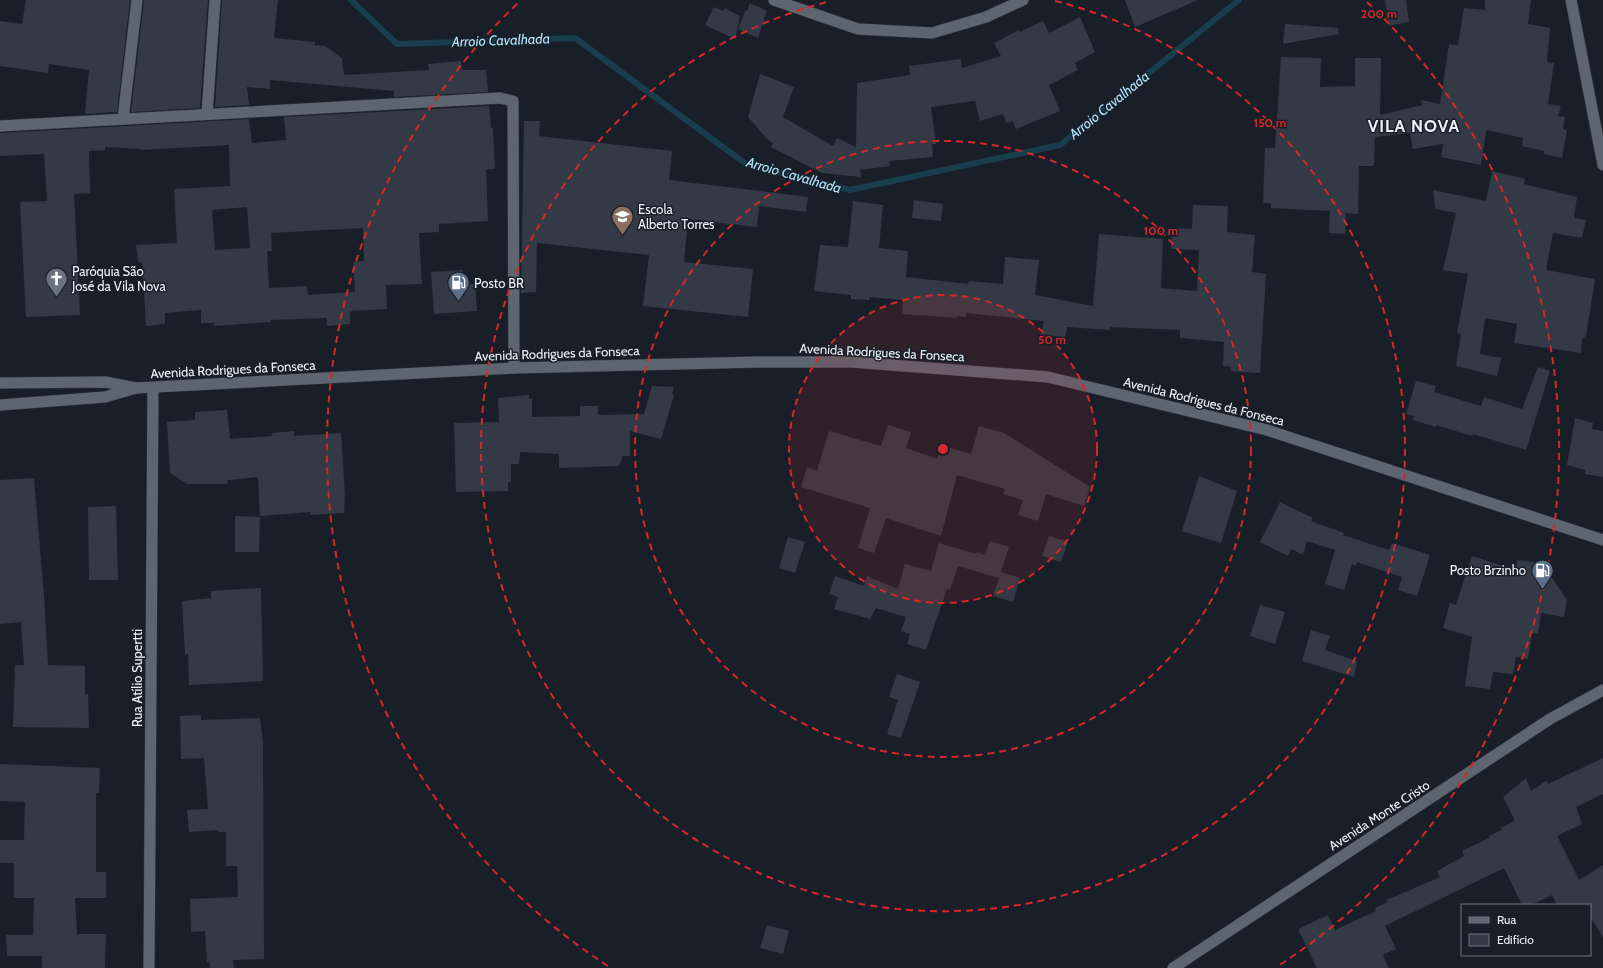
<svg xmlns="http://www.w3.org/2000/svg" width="1603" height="968" viewBox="0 0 1603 968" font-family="Cabin,sans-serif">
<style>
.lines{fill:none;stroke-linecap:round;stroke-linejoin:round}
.stream{stroke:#183d4c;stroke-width:6}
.building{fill:#333a45;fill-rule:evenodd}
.minor-casing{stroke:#34383f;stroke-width:12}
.tertiary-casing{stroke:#34383f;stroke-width:12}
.secondary-casing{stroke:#34383f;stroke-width:12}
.minor{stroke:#5d6570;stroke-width:11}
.tertiary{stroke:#5d6570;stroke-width:11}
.secondary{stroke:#5d6570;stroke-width:11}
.ring{fill:none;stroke:#d62828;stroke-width:2;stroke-dasharray:7 5}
.labels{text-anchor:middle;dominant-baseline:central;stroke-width:3;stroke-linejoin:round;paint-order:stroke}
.poi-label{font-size:13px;fill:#eef2f9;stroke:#191f29;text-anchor:start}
.street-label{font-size:13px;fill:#eef2f9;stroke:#191f29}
.water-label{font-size:14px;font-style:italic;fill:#b0e5fe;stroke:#191f29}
.district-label{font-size:17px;font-weight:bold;letter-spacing:1px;fill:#eef2f9;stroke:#191f29}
.centre{fill:#d62828;stroke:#191f29;stroke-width:2}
.ring-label{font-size:12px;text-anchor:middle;font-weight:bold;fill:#d62828;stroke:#191f29;stroke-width:3;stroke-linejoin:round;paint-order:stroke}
</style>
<rect width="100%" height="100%" fill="#191f29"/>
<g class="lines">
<polyline class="stream" points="351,0 397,44 575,38 746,164 850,190 1060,145 1239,0"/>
</g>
<g class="building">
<polygon points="26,0 130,0 117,112 85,114 89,70 49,64 48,73 0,66 0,21 22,24"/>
<polygon points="144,0 208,0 200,108 131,112"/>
<polygon points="222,0 278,0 274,38 315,42 315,45 325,46 342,58 344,75 429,70 428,64 461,61 462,70 486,70 488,92 394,97 394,91 270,80 270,89 247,87 249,105 215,107"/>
<polygon points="1125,0 1198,0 1135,27"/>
<polygon points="1385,0 1406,0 1409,22 1389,26"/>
<polygon points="1485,0 1531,0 1528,24 1550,28 1547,62 1554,63 1548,104 1561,106 1558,116 1565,117 1563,129 1567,130 1562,158 1544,154 1544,151 1522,146 1523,138 1487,130 1486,131 1481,165 1441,157 1443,144 1413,149 1410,133 1375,137 1374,166 1359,166 1358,214 1346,213 1345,234 1329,233 1330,211 1271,208 1271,203 1263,203 1265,148 1275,148 1281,57 1321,58 1320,87 1355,86 1355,58 1381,58 1380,115 1422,105 1421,100 1440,104 1449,44 1458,45 1464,8 1485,10"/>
<polygon points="750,3 767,11 758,38 738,29 745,11 747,11"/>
<polygon points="714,7 723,11 725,8 740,16 735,39 705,25"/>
<polygon points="1080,17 1095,52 1075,63 1078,70 1049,85 1060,111 1016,129 1013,121 1006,123 1003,114 980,121 975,101 931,107 936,144 932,144 933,157 889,161 890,166 860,170 861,177 822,173 771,147 773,143 768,140 748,117 760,74 794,87 783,117 833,146 837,138 856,147 857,83 910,75 909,66 961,59 962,68 1001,56 994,43 1019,30 1020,32 1043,21 1049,33"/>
<polygon points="1285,24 1338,28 1339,34 1283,44"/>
<path d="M489,106L491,128H493L495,169H486L488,221L439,224V232L419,233L422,284L386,285L387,309L350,311V324L327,326V318L271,320V322L214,326V323H201V310L165,313V324L146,326L142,262H138L136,245L177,243L174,189L230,186L229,145L141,150V149L105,147V150L89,151L90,193L74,194L80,315L26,317L20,202L47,201L44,154L0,156V133L249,119L252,143L286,140L284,117ZM247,207L250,248L215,250L212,210ZM363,228L364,261L353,262L355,292L308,295L307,286L269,288L267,251H272L271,233Z"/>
<polygon points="524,121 540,121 539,136 672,151 669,180 808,197 806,212 759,206 757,227 688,219 684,262 753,269 748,317 643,306 649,255 537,243 536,292 521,293"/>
<polygon points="1492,171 1525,179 1524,184 1577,197 1574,218 1586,220 1582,238 1553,233 1546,270 1595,279 1586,336 1582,339 1581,353 1514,343 1517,324 1485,318 1480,354 1501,358 1497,376 1456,366 1461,334 1457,333 1468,274 1443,270 1456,213 1435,209 1433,190 1486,201"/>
<polygon points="914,200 943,204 941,221 912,218"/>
<polygon points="853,201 883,205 879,248 908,251 906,277 968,284 969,281 1003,284 1005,257 1039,260 1035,295 1093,306 1099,234 1163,239 1161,288 1197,291 1199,250 1171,249 1172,228 1192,229 1193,205 1228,206 1227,232 1255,235 1252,272 1266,274 1260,373 1230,371 1231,367 1223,366 1224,342 1180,338 1180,330 1110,327 1110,330 1067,327 1065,338 1041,334 1044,321 966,313 966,317 957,316 957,318 902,314 903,300 869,297 869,300 851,299 851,295 814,291 820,245 848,247"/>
<polygon points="463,270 464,284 475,284 477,311 434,314 431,272"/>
<polygon points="1538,367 1550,371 1526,450 1473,434 1472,436 1436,425 1436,427 1413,420 1414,416 1406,414 1416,381 1436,386 1434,392 1481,406 1484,397 1522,409"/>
<polygon points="652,386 674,387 672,394 674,395 661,439 630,431 630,456 623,456 619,466 559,468 559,454 520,452 519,464 511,464 511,482 508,482 508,491 456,492 454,423 499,422 498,398 529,395 529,399 532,398 532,417 580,416 580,406 598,406 598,415 644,414"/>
<polygon points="227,410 230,439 272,436 272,433 294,431 294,436 341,433 345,495 344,513 310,515 310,512 260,516 258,477 228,480 227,484 187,484 170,473 167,422 195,420 195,412"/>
<polygon points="1575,418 1593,423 1592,429 1603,431 1603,477 1585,474 1585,470 1567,465"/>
<polygon points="888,425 911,432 906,448 937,459 941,445 971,454 979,426 1004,433 1090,487 1084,506 1046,494 1038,521 1018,515 1023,500 1003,494 1005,489 957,475 941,536 886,518 874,553 858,548 870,508 801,487 807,467 817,471 829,431 881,446"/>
<polygon points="1199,476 1237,491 1221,543 1182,531"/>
<polygon points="34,478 44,596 48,665 85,666 85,694 88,694 89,728 13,727 15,665 24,665 21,622 0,624 0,480"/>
<polygon points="1280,502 1313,518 1311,521 1344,533 1343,535 1388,550 1390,549 1392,543 1430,555 1417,596 1398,590 1402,577 1357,562 1356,566 1352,564 1344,590 1325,584 1335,550 1307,541 1303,555 1291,549 1288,556 1260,542"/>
<polygon points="116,506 118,580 89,580 88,507"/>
<polygon points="235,516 260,517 259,552 235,552"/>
<polygon points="1049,536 1068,542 1061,562 1042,556"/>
<polygon points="788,537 805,542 795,573 779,568"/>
<polygon points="990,541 1009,547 1001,572 1020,578 1013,602 993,596 999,578 958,566 950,590 947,589 926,650 907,644 910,634 901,631 906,617 876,608 870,619 834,609 838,597 829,594 835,576 864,586 867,576 898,589 905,564 931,571 939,543 976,554 977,552 984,555 985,552 986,552"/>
<polygon points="1472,556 1516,570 1517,560 1542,563 1567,600 1564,617 1541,613 1538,634 1532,633 1528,659 1516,657 1513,674 1493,672 1490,689 1465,686 1472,637 1443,628 1450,603 1456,605"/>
<polygon points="261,588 263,681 189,685 188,654 185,654 182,601 211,598 211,591"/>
<polygon points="1260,605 1285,612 1275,644 1250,636"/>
<polygon points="1311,630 1330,636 1325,650 1357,661 1354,677 1302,661"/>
<polygon points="897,674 920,682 901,738 887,734 898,700 889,697"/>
<polygon points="201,715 201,720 260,718 263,743 264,959 233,960 234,968 210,968 209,962 207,962 205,931 191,932 190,899 238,897 237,866 226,866 226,832 218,832 218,830 189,832 187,810 208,809 204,758 181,759 180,716"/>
<polygon points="1603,758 1603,794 1576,807 1582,824 1557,836 1579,880 1603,865 1603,937 1590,917 1590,905 1557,905 1552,895 1531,905 1522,905 1504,868 1385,926 1396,949 1383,955 1389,968 1317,968 1298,929 1328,915 1335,930 1376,911 1375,908 1388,902 1387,900 1440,877 1437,871 1464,856 1462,851 1489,838 1489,836 1502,830 1501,828 1515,821 1503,797 1526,778 1531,791 1546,781 1548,784"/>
<polygon points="0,764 100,768 99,793 96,793 96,872 106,872 106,898 75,898 77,934 106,934 105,968 42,968 42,956 7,956 6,935 33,935 34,898 14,898 14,863 0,863 0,840 24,840 25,802 0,801"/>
<polygon points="767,925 789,931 783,954 760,948"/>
</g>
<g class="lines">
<defs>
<g id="minor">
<polyline points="1571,0 1603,165"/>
<polyline points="207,114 215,0"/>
<polyline points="123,119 137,0"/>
<polyline points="0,126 500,98 513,101 514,368"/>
</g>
<polyline id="tertiary" points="774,0 858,29 932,33 986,17 1023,0"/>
<g id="secondary">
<polyline points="0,383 105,382 136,388"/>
<polyline points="0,405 105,397 136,388 514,368 759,362 851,362 1048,377 1267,430 1603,540"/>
<polyline points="149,968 153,388"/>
<polyline points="1173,968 1550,719 1603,690"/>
</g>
</defs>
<use href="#minor" class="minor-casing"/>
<use href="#tertiary" class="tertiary-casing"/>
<use href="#secondary" class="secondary-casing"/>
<use href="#minor" class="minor"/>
<use href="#tertiary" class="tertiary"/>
<use href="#secondary" class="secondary"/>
</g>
<circle cx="943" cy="449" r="154" fill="#d62828" fill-opacity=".12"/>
<g class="ring">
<circle cx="943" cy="449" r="154"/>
<circle cx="943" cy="449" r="308"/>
<path d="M1055 1A462 462 0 1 1 831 1"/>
<path d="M608 966A616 616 0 0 1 519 2M1367 2A616 616 0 0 1 1278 966"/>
</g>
<defs>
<symbol id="school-pin" viewBox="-11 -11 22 30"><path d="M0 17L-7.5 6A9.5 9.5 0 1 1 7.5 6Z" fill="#8d6e63" stroke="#191f29"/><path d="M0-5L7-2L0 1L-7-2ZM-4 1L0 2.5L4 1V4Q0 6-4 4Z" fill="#fff"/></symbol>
<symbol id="church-pin" viewBox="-11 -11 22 30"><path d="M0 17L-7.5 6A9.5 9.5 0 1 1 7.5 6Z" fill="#6b7280" stroke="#191f29"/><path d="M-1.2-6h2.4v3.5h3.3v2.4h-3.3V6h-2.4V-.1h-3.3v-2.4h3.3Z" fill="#fff"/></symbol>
<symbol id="fuel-pin" viewBox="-11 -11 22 30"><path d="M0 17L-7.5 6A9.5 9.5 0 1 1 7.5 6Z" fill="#5c6f8a" stroke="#191f29"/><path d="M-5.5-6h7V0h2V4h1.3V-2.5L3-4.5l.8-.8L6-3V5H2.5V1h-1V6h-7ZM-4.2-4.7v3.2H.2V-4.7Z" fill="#fff"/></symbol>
</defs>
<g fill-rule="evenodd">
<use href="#school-pin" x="610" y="204" width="25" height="34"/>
<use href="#church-pin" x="44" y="266" width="25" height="34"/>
<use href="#fuel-pin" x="446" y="270" width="25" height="34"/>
<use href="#fuel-pin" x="1530" y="558" width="25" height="34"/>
</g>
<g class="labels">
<g class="poi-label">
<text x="638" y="209">Escola<tspan x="638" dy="15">Alberto Torres</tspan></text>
<text x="72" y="271">Paróquia São<tspan x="72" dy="15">José da Vila Nova</tspan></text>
<text x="474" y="283">Posto BR</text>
<text x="1526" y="570" text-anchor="end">Posto Brzinho</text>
</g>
<g class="street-label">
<text transform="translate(882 352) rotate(3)">Avenida Rodrigues da Fonseca</text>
<text transform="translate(557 353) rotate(-2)">Avenida Rodrigues da Fonseca</text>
<text transform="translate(233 369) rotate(-3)">Avenida Rodrigues da Fonseca</text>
<text transform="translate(1204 401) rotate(14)">Avenida Rodrigues da Fonseca</text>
<text transform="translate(137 678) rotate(-90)">Rua Atílio Supertti</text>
<text transform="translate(1379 815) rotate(-33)">Avenida Monte Cristo</text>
</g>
<g class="water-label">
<text transform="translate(501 40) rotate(-2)">Arroio Cavalhada</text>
<text transform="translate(1109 105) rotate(-39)">Arroio Cavalhada</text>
<text transform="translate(794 175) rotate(16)">Arroio Cavalhada</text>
</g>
<g class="district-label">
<text x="1414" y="126">VILA NOVA</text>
</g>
</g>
<circle cx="943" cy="449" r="6" class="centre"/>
<g class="ring-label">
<text x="1379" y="18">200 m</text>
<text x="1270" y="127">150 m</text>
<text x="1161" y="235">100 m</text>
<text x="1052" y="344">50 m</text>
</g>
<rect x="1461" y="904" width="130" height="52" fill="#191f29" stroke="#6e737c"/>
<rect x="1469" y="917" width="20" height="6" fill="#5d6570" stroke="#6e737c"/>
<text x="1497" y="924" font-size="12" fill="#eef2f9">Rua</text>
<rect x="1469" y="934" width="20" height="12" fill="#333a45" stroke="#6e737c"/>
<text x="1497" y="944" font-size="12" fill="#eef2f9">Edifício</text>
</svg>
